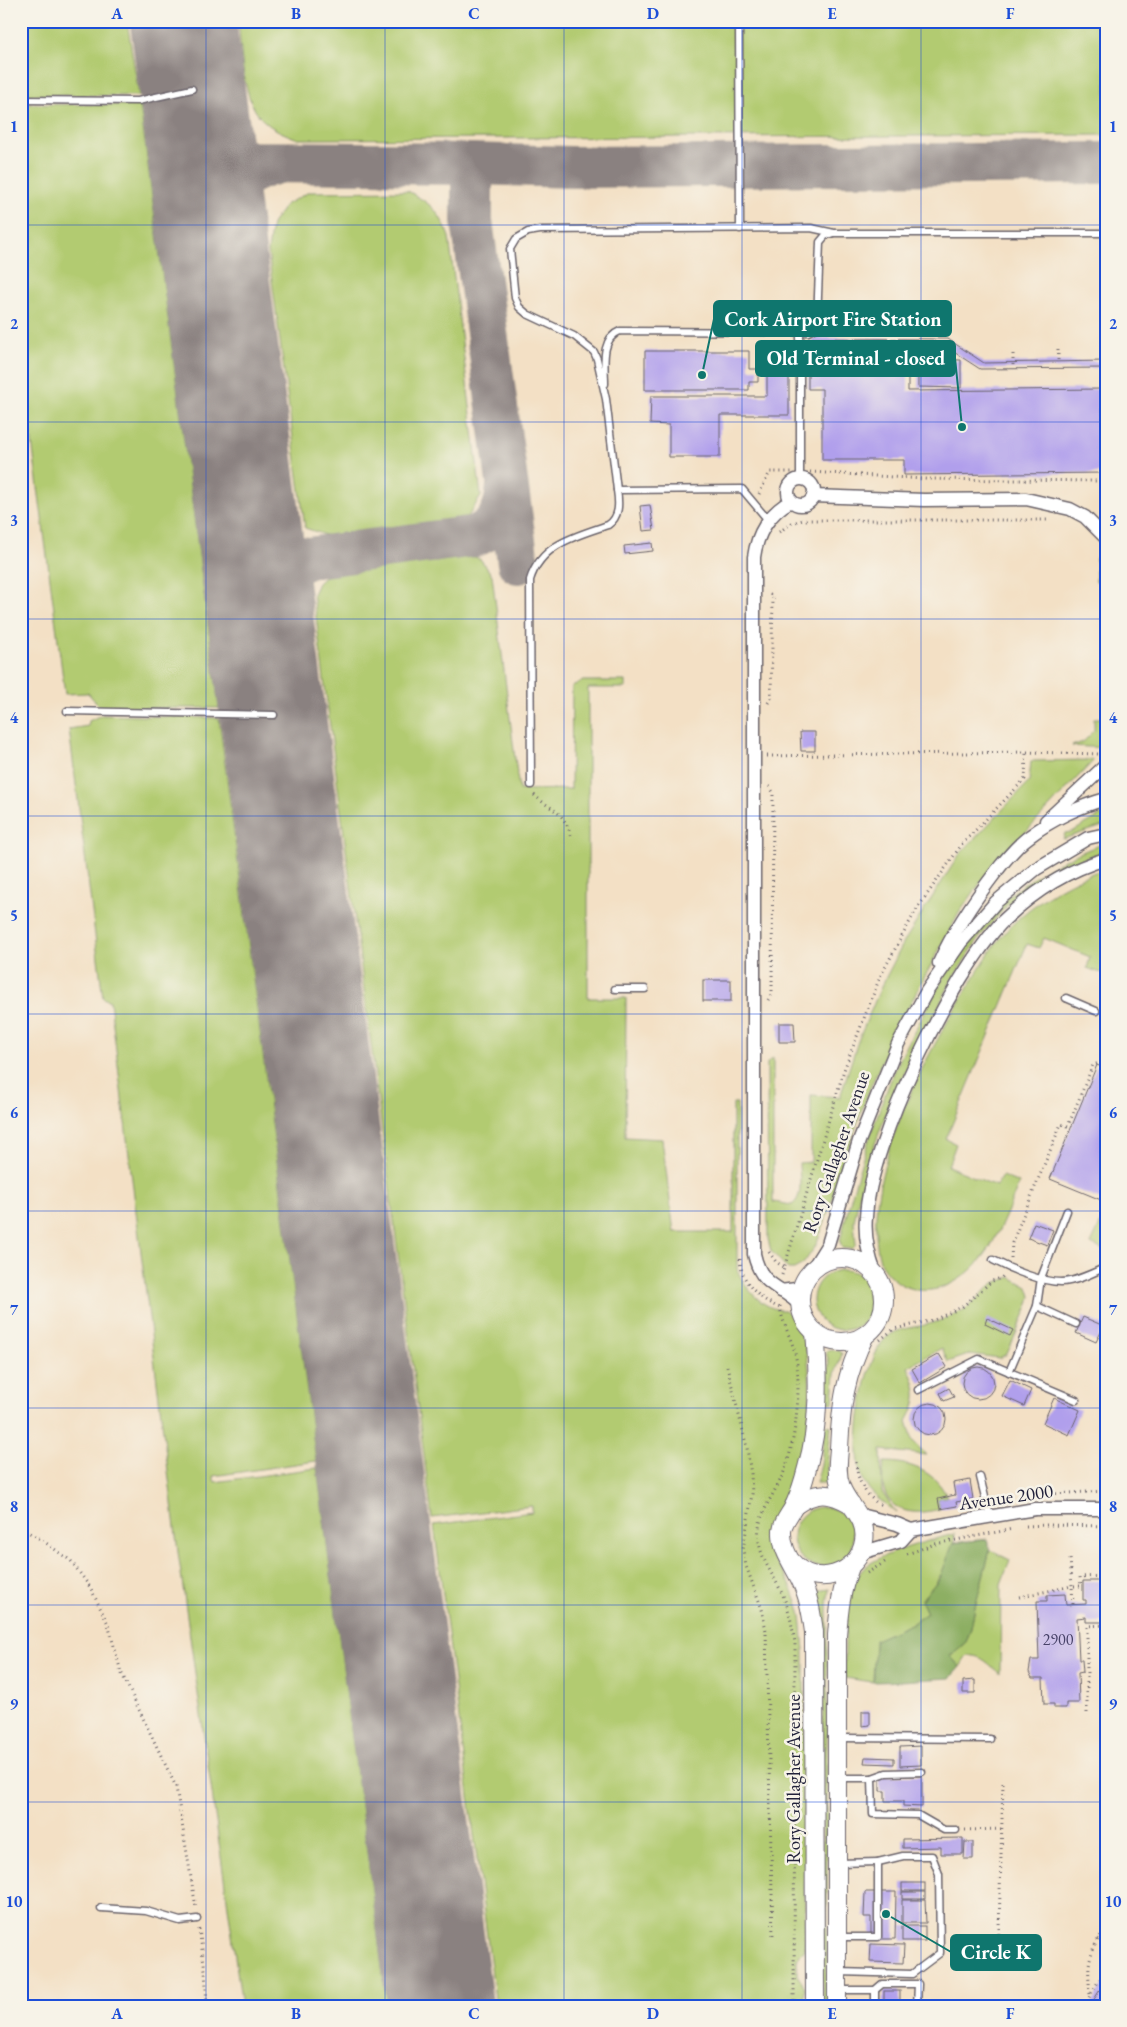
<svg xmlns="http://www.w3.org/2000/svg" width="1127" height="2027" viewBox="0 0 1127 2027" font-family="'EB Garamond',serif">
<style>
.green{fill:#b2cb71;stroke:#6a7656}
.forest{fill:#8daf63;stroke:#58684f}
.lines{fill:none;stroke-linecap:round;stroke-linejoin:round}
.taxiway{stroke:#8a8180;stroke-width:42}
.runway{stroke:#8a8180;stroke-width:106}
.building{fill:#b09fec}
.lane-casing{stroke:#6b646b;stroke-width:9}
.street-casing{stroke:#6b646b;stroke-width:15}
.secondary-casing{stroke:#6b646b;stroke-width:20}
.path{stroke:#6b646b;stroke-width:3;stroke-dasharray:1 4;stroke-linecap:butt}
.lane{stroke:#fff;stroke-width:6}
.street{stroke:#fff;stroke-width:12}
.secondary{stroke:#fff;stroke-width:18}
.grid{fill:none;stroke:#1d4ed8;stroke-width:1;stroke-opacity:0.55}
.labels{text-anchor:middle;dominant-baseline:central;stroke-width:5;stroke-linejoin:round;paint-order:stroke}
.number-label{font-size:16px;fill:#464167}
.street-label{font-size:19px;fill:#22223b;stroke:#f7f3e8}
.leader{fill:none;stroke:#0f766e;stroke-width:2}
.callout-dot{fill:#0f766e;stroke:#f7f3e8;stroke-width:2}
.callout{fill:#0f766e;stroke:#0f766e;stroke-width:2}
.callout-label{font-size:20px;text-anchor:middle;font-weight:bold;fill:#fff}
.neatline{fill:none;stroke:#1d4ed8;stroke-width:2}
.grid-label{font-size:16px;text-anchor:middle;font-weight:bold;fill:#1d4ed8}
</style>
<rect width="100%" height="100%" fill="#f7f3e8"/>
<filter id="ink" filterUnits="userSpaceOnUse"><feTurbulence type="fractalNoise" baseFrequency=".02" numOctaves="2"/><feDisplacementMap in="SourceGraphic" scale="10" xChannelSelector="R" yChannelSelector="G"/><feConvolveMatrix kernelMatrix="1 2 1 2 8 2 1 2 1" color-interpolation-filters="sRGB"/></filter>
<filter id="wash" filterUnits="userSpaceOnUse"><feTurbulence type="fractalNoise" baseFrequency=".0096" numOctaves="4" result="noise"/><feDisplacementMap in="SourceGraphic" scale="20" xChannelSelector="R" yChannelSelector="G"/><feGaussianBlur stdDeviation="1.12" result="paint"/><feColorMatrix in="noise" values="0 0 0 0 0 0 0 0 0 0 0 0 0 0 0 0 0 1.4 0 .05"/><feComposite in="paint" operator="in"/></filter>
<g filter="url(#wash)">
<rect width="100%" height="100%" fill="#f3e0c5"/>
<g class="green">
<polygon points="21,21 127,21 139,96 21,95"/>
<path d="M238,21H1106V135L298,139C285,134 274,130 264,121C241,102 242,49 238,21Z"/>
<polygon points="21,104 140,105 219,708 108,708 99,706 88,693 65,694 21,357"/>
<path d="M408,191C432,205 439,210 449,237L481,496L464,523L334,538L305,528L268,251L272,224L285,205L309,192Z"/>
<path d="M467,553L481,560L492,575L519,790L571,789L572,686L583,681H626V688H588V998H626L625,1137L662,1139L674,1232H733V1103H737V1269C744,1288 764,1311 785,1310C821,1339 811,1433 797,1473C787,1498 770,1514 770,1543C770,1555 780,1566 786,1577C791,1585 794,1595 798,1605C803,1618 802,1635 804,1650L805,1950L797,1957V1975L805,1987L804,2006H496L434,1525L532,1512V1506L432,1518L313,594L318,583L332,570Z"/>
<polygon points="1096,557 1105,561 1106,582 1096,581"/>
<polygon points="1106,698 1106,748 1072,746 1083,742 1094,731 1094,718 1105,718"/>
<polygon points="101,715 219,718 316,1461 213,1476 215,1482 317,1468 387,2006 242,2006 178,1552 110,1001 103,998 69,729 88,726 89,721"/>
<path d="M1094,760L1006,853L981,882L959,913L894,1034L868,1093L847,1152L824,1224L815,1247L803,1264L794,1269H788L771,1251L768,1239L767,1063L773,1058V1202L792,1205C804,1197 799,1176 799,1163L811,1162V1095L840,1097L858,1041L881,987L905,940L959,855L1029,782L1031,761Z"/>
<polygon points="1106,812 1106,825 1063,839 1065,833 1072,832"/>
<path d="M1106,843V851L1071,863L1039,882L1008,904L980,937L952,980L891,1100L875,1144L861,1189L854,1221L856,1245L852,1249L842,1248L840,1241C853,1187 869,1134 890,1082C900,1055 916,1030 929,1004C948,969 968,933 998,905C1030,877 1066,856 1106,843Z"/>
<path d="M1106,868L1104,925L1106,973L1098,972L1087,968L1090,957L1044,938L1039,948L1027,944L946,1139L956,1144L948,1166L996,1186L1002,1176L1019,1183C1011,1203 1003,1224 993,1242C978,1270 943,1299 910,1288C899,1285 883,1272 880,1261C858,1179 926,1054 969,986C983,963 997,938 1018,919C1043,896 1074,879 1106,868Z"/>
<polygon points="1106,1211 1106,1249 1103,1250 1091,1244"/>
<circle cx="843" cy="1300" r="30"/>
<path d="M1010,1277L1028,1287L1031,1296L1029,1304L1007,1354L999,1358L971,1354L948,1362L942,1348L908,1367C918,1390 920,1399 907,1421L913,1441L926,1455L881,1450L882,1492L896,1513C884,1503 868,1493 862,1477C851,1451 864,1357 886,1338C898,1327 914,1328 929,1324C943,1320 959,1314 971,1305C977,1299 989,1285 996,1282C1001,1280 1006,1280 1010,1277Z"/>
<polygon points="831,1350 840,1351 842,1354 835,1374 833,1403 826,1402 829,1364 826,1352"/>
<polygon points="825,1425 831,1426 827,1469 828,1483 816,1483 821,1465"/>
<path d="M884,1462C911,1462 936,1472 947,1497L938,1499L940,1509C921,1514 895,1516 885,1493C881,1483 883,1472 884,1462Z"/>
<circle cx="823" cy="1537" r="30"/>
<path d="M955,1534C951,1560 940,1581 921,1600L927,1613L913,1623L876,1640L873,1682L845,1678C845,1650 842,1588 865,1567C882,1553 933,1539 955,1534Z"/>
<path d="M990,1550L1010,1560L1001,1584L1000,1674C990,1665 981,1654 967,1656L960,1667L950,1656L966,1642L971,1628L975,1607Z"/>
<polygon points="829,1589 827,1605 827,2006 822,2006 823,1616 816,1591"/>
</g>
<path class="forest" d="M987,1539L990,1550L975,1607L971,1628L966,1642L950,1656L960,1667L950,1678C924,1679 899,1682 873,1682L875,1640L913,1623L927,1613L921,1600L940,1578L953,1543Z"/>
<g class="lines">
<g class="taxiway">
<path d="M192,89C205,130 207,145 250,162L472,164L572,167L1106,163"/>
<polyline points="472,164 472,221 518,563"/>
<path d="M212,243C218,198 230,176 275,164"/>
<path d="M247,510C261,541 274,554 308,558"/>
<path d="M262,626C266,588 273,573 308,558L476,536C498,526 505,510 507,487"/>
</g>
<polyline class="runway" points="183,21 440,2006"/>
</g>
<g id="blocks">
<g class="building">
<polygon points="812,338 948,339 984,363 1106,361 1106,368 980,369 943,345 812,346"/>
<polygon points="908,349 908,391 1102,389 1103,456 1106,456 1106,473 904,475 904,460 822,460 822,389 808,389 808,362 834,362 834,350"/>
<polygon points="645,351 749,351 749,369 758,369 758,382 749,382 749,390 645,390"/>
<polygon points="918,359 961,360 961,388 918,387"/>
<polygon points="767,362 789,362 789,415 720,415 720,457 669,457 669,425 650,424 651,396 767,396"/>
<polygon points="650,505 654,530 643,531 640,506"/>
<polygon points="652,543 653,551 625,554 624,546"/>
<polygon points="800,732 815,732 815,751 801,751"/>
<rect x="703" y="980" width="28" height="21"/>
<polygon points="779,1023 794,1023 795,1042 779,1042"/>
<polygon points="1097,1065 1106,1069 1106,1202 1050,1179"/>
<polygon points="1034,1223 1053,1230 1047,1245 1028,1238"/>
<polygon points="1083,1317 1104,1326 1096,1342 1076,1333"/>
<polygon points="987,1318 1013,1330 1010,1336 985,1324"/>
<polygon points="939,1354 947,1367 920,1383 912,1369"/>
<circle cx="978" cy="1383" r="16"/>
<polygon points="1010,1380 1031,1390 1024,1406 1002,1396"/>
<polygon points="949,1388 954,1397 944,1401 940,1393"/>
<polygon points="1054,1398 1080,1410 1069,1435 1043,1423"/>
<circle cx="930" cy="1419" r="16"/>
<polygon points="970,1480 973,1499 956,1502 957,1506 940,1509 938,1499 955,1495 953,1483"/>
<polygon points="1083,1581 1106,1581 1106,1622 1086,1622 1086,1617 1077,1618 1079,1660 1082,1660 1083,1672 1078,1673 1079,1703 1066,1703 1066,1708 1054,1708 1054,1704 1044,1704 1043,1678 1032,1678 1029,1672 1031,1660 1039,1660 1037,1601 1047,1601 1047,1595 1065,1594 1066,1605 1086,1604 1086,1600 1083,1600"/>
<polygon points="975,1680 975,1693 963,1693 963,1681"/>
<polygon points="862,1711 870,1711 870,1725 862,1726"/>
<polygon points="921,1746 921,1765 900,1766 900,1747"/>
<polygon points="865,1757 894,1758 894,1764 864,1763"/>
<polygon points="880,1776 922,1776 922,1807 903,1806 903,1801 885,1801 885,1791 880,1791"/>
<polygon points="963,1838 963,1854 941,1854 941,1847 903,1848 903,1839"/>
<polygon points="965,1842 973,1842 973,1859 964,1859"/>
<rect x="902" y="1883" width="23" height="8"/>
<polygon points="865,1892 896,1892 895,1939 871,1939 871,1917 864,1917"/>
<rect x="902" y="1892" width="23" height="7"/>
<polygon points="902,1900 925,1900 926,1923 902,1923"/>
<rect x="902" y="1926" width="23" height="15"/>
<polygon points="871,1944 904,1945 903,1963 870,1962"/>
<polygon points="1106,1980 1106,2006 1090,2006"/>
<rect x="884" y="1991" width="16" height="15"/>
</g>
</g>
</g>
<g filter="url(#ink)">
<use href="#blocks" fill-opacity="0" stroke="#6b646b" stroke-width="1"/>
<g class="lines">
<defs>
<g id="lane">
<polyline points="739,21 740,229"/>
<polyline points="21,100 138,101 192,89"/>
<polyline points="800,332 800,479"/>
<path d="M605,384C605,365 600,339 620,331L808,332L815,328L817,322L820,242L825,236L833,233"/>
<polyline points="768,520 742,489 617,490 606,399 597,359 594,352 574,336 527,314 519,307 515,298 510,249 516,239 528,232 540,230 811,228 834,233 1106,233"/>
<polyline points="67,711 274,715"/>
<path d="M531,785L530,580C541,544 576,536 608,525C620,517 619,503 617,490"/>
<polyline points="615,989 645,989"/>
<polyline points="1066,998 1096,1011"/>
<path d="M993,1260C1010,1269 1041,1282 1061,1282C1075,1282 1093,1273 1106,1267"/>
<polyline points="1037,1306 1041,1278 1067,1211"/>
<polyline points="1009,1372 1037,1306 1076,1324"/>
<polyline points="918,1390 979,1359 1076,1400"/>
<polyline points="980,1477 990,1517"/>
<polyline points="839,1738 990,1739"/>
<polyline points="922,1772 886,1773 872,1778 873,1814 918,1815 944,1830 956,1830"/>
<polyline points="839,1778 872,1778"/>
<polyline points="839,1863 878,1862"/>
<polyline points="101,1908 146,1911 180,1921 197,1919"/>
<polyline points="838,1972 912,1974 940,1953 939,1874 932,1856 903,1856 878,1862 878,1937 838,1937"/>
<polyline points="838,1990 875,1990 882,1984 918,1984 917,2006"/>
<polyline points="875,2006 875,1990"/>
</g>
<g id="street">
<circle cx="801" cy="492" r="13"/>
<polyline points="813,496 924,500 1026,499 1070,509 1085,517 1106,538"/>
<path d="M791,501C769,513 757,534 754,557V1254C762,1289 780,1284 801,1306"/>
<polyline points="1046,821 1106,765"/>
<path d="M939,963C954,929 975,899 998,869C1007,858 1018,844 1030,836C1051,820 1080,806 1106,799"/>
<path d="M875,1273C868,1254 864,1237 866,1217C870,1142 951,975 1003,921C1032,893 1067,870 1106,859"/>
<polyline points="808,1276 828,1244 859,1141 898,1044 927,991 961,942 996,902 1036,869 1088,838 1106,834"/>
<polyline points="781,1291 796,1289 803,1284"/>
<polyline points="860,1515 897,1524 911,1530"/>
<polyline points="911,1530 1035,1509 1106,1509"/>
<polyline points="861,1553 901,1541 911,1530"/>
</g>
<g id="secondary">
<circle cx="842" cy="1300" r="42"/>
<path d="M794,1506C815,1491 829,1491 851,1504"/>
<path d="M792,1562C814,1589 859,1575 864,1541C868,1518 848,1506 841,1487C836,1475 838,1461 839,1449C841,1405 845,1375 865,1335"/>
<path d="M815,2006L814,1632C812,1617 810,1602 804,1588C797,1568 781,1553 782,1531C783,1520 791,1514 795,1504C800,1493 804,1480 807,1468C820,1423 819,1377 815,1332"/>
<path d="M837,2006V1635C839,1610 841,1590 850,1567"/>
</g>
</defs>
<use href="#lane" class="lane-casing"/>
<use href="#street" class="street-casing"/>
<use href="#secondary" class="secondary-casing"/>
<g class="path">
<polyline points="1058,349 1058,364"/>
<polyline points="1013,365 1013,350"/>
<polyline points="810,472 925,479 1099,481"/>
<polyline points="759,494 770,472 792,472"/>
<polyline points="779,532 792,523 803,520 1050,520"/>
<polyline points="768,703 771,698 773,597 768,592"/>
<polyline points="767,756 1026,752 1098,754"/>
<path d="M534,795C552,811 562,809 571,835"/>
<polyline points="768,1000 772,993 773,792 768,784"/>
<polyline points="769,1252 776,1262 784,1267"/>
<polyline points="1011,1258 1012,1243 1061,1124 1068,1126 1093,1065 1106,1061"/>
<path d="M740,1259C741,1283 759,1299 780,1308"/>
<polyline points="782,1275 844,1070 880,977 915,912 962,844 1025,779 1026,752"/>
<path d="M780,1306C782,1323 791,1337 795,1353C802,1383 796,1440 785,1469C778,1489 762,1507 759,1528C755,1555 775,1575 784,1598C790,1612 792,1627 795,1642L794,2006"/>
<polyline points="880,1340 894,1329 934,1320 962,1307 992,1281 1001,1278 1004,1275"/>
<polyline points="727,1366 747,1448 751,1474 752,1494 743,1550 746,1566 762,1609 766,1631 773,1937"/>
<path d="M856,1462C857,1480 864,1494 880,1505"/>
<polyline points="1051,1494 1106,1491"/>
<polyline points="1026,1526 1047,1525 1106,1526"/>
<polyline points="21,1528 42,1540 71,1561 90,1587 108,1624 121,1672 176,1787 196,1908"/>
<polyline points="907,1554 935,1544 1013,1529"/>
<polyline points="867,1573 885,1562"/>
<polyline points="1019,1597 1072,1586 1070,1558"/>
<polyline points="1073,1604 1072,1586 1081,1586 1080,1577 1106,1576"/>
<polyline points="1087,1713 1087,1626 1106,1625"/>
<polyline points="965,1830 1002,1829"/>
<polyline points="199,1929 205,1970 207,2006"/>
<polyline points="1098,1939 1106,1944"/>
<polyline points="998,1964 1003,1783"/>
<path d="M1090,1994C1087,1964 1088,1952 1106,1928"/>
<polyline points="1084,2006 1106,1968"/>
</g>
<use href="#lane" class="lane"/>
<use href="#street" class="street"/>
<use href="#secondary" class="secondary"/>
</g>
</g>
<path class="grid" d="M206,21V2006M385,21V2006M564,21V2006M742,21V2006M921,21V2006M21,225H1106M21,422H1106M21,619H1106M21,816H1106M21,1014H1106M21,1211H1106M21,1408H1106M21,1605H1106M21,1802H1106"/>
<g class="labels">
<g class="number-label">
<text x="1058" y="1639">2900</text>
</g>
<g class="street-label">
<text transform="translate(836 1152) rotate(-71)">Rory Gallagher Avenue</text>
<text transform="translate(1006 1497) rotate(-8)">Avenue 2000</text>
<text transform="translate(793 1779) rotate(-90)">Rory Gallagher Avenue</text>
</g>
</g>
<path class="leader" d="M702 375L714 319M962 427L955 358M886 1914L951 1952"/>
<g class="callout-dot">
<circle cx="702" cy="375" r="5"/>
<circle cx="962" cy="427" r="5"/>
<circle cx="886" cy="1914" r="5"/>
</g>
<g class="callout">
<rect x="714" y="301" width="237" height="35" rx="5"/>
<rect x="756" y="341" width="199" height="35" rx="5"/>
<rect x="951" y="1935" width="90" height="35" rx="5"/>
</g>
<g class="callout-label">
<text x="833" y="326">Cork Airport Fire Station</text>
<text x="856" y="365">Old Terminal - closed</text>
<text x="996" y="1959">Circle K</text>
</g>
<rect width="1127" height="2027" fill="none" stroke="#f7f3e8" stroke-width="55"/>
<rect x="28" y="28" width="1072" height="1972" class="neatline"/>
<g class="grid-label">
<text x="117" y="19">A</text>
<text x="296" y="19">B</text>
<text x="474" y="19">C</text>
<text x="653" y="19">D</text>
<text x="832" y="19">E</text>
<text x="1010" y="19">F</text>
<text x="14" y="132">1</text>
<text x="1113" y="132">1</text>
<text x="14" y="329">2</text>
<text x="1113" y="329">2</text>
<text x="14" y="526">3</text>
<text x="1113" y="526">3</text>
<text x="14" y="723">4</text>
<text x="1113" y="723">4</text>
<text x="14" y="921">5</text>
<text x="1113" y="921">5</text>
<text x="14" y="1118">6</text>
<text x="1113" y="1118">6</text>
<text x="14" y="1315">7</text>
<text x="1113" y="1315">7</text>
<text x="14" y="1512">8</text>
<text x="1113" y="1512">8</text>
<text x="14" y="1709">9</text>
<text x="1113" y="1709">9</text>
<text x="14" y="1907">10</text>
<text x="1113" y="1907">10</text>
<text x="117" y="2019">A</text>
<text x="296" y="2019">B</text>
<text x="474" y="2019">C</text>
<text x="653" y="2019">D</text>
<text x="832" y="2019">E</text>
<text x="1010" y="2019">F</text>
</g>
</svg>
